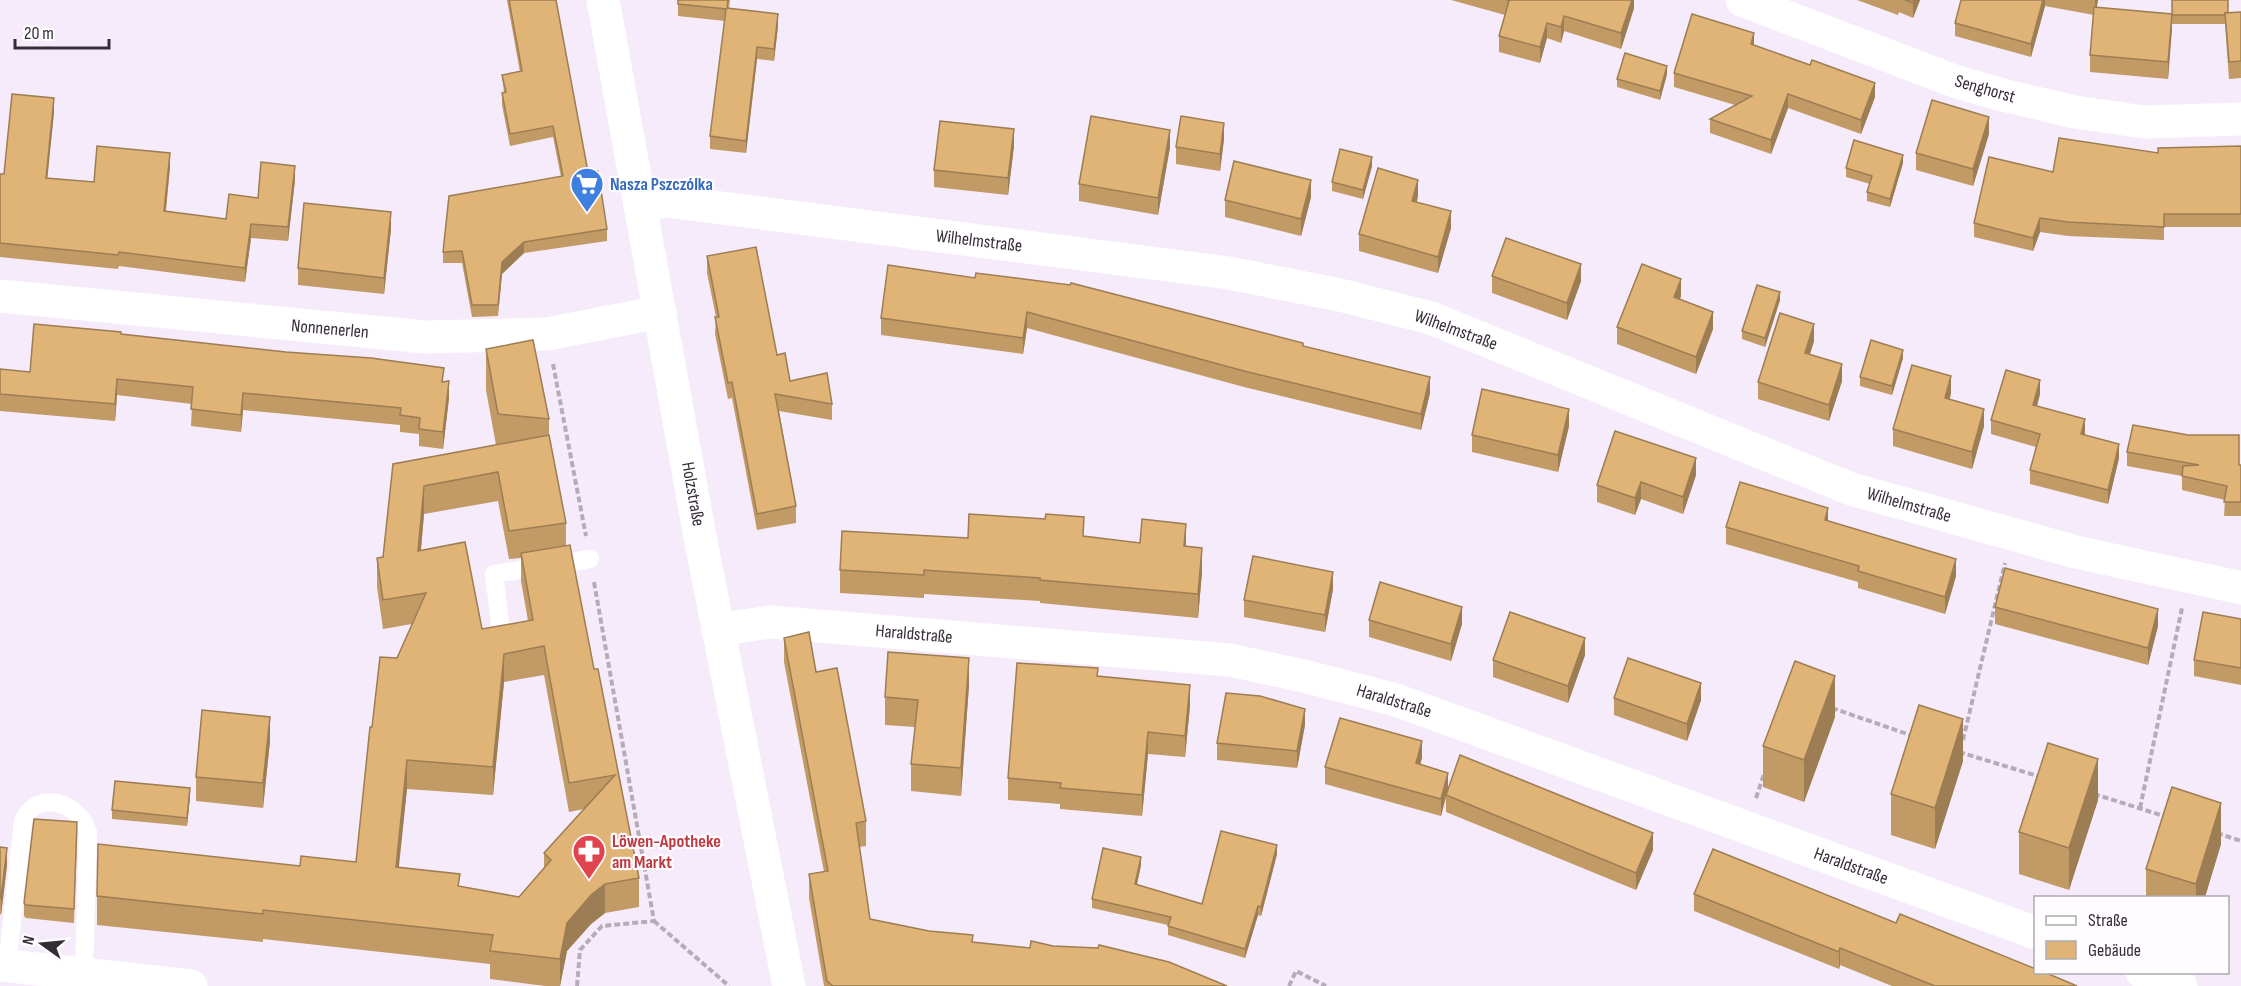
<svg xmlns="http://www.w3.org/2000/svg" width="2241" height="986" viewBox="0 0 2241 986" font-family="'Sofia Sans Condensed',sans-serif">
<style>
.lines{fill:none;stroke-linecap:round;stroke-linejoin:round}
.path{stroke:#b5acb8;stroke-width:4;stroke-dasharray:6 3;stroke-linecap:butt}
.service{stroke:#fff;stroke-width:18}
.minor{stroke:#fff;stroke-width:33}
.tertiary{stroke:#fff;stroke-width:33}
.wall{fill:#c19a66;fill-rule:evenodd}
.shaded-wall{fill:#9d7d53}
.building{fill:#e0b377;stroke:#9d7d53;stroke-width:1.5;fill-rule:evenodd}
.labels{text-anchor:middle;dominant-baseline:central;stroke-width:4.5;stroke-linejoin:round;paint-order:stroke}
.street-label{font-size:18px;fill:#332e34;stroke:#fefcff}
.shop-label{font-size:18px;font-weight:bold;fill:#366cbe;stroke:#fefcff;text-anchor:start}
.health-label{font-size:18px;font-weight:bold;fill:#be3a42;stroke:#fefcff;text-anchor:start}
</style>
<rect width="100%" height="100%" fill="#f6ebfa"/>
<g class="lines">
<g class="path">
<polyline points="553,364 586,536"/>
<polyline points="1832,708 1913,736"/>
<polyline points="1963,740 2005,563"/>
<polyline points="1959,752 2041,777"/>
<polyline points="2094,794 2167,817"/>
<polyline points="1756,798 1764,774"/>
<polyline points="2140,808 2182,608"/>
<polyline points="2217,833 2241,841"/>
<polyline points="654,921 729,986"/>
<polyline points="577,986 580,950 602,926 654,921 594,582"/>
<polyline points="1289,986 1296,971 1326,986"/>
</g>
<g class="service">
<polyline points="501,631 494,574 590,559"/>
<path d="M7,966L23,821C37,789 79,802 88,832L84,974"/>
</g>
<g class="minor">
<polyline points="603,0 701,542 789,986"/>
<polyline points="1742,0 1957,82 2007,96 2075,112 2144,122 2241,119"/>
<polyline points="640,207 667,201 1229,273 1340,295 1431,318 1851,489 2076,552 2241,588"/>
<polyline points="0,296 425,337 547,334 660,312"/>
<polyline points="718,630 770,622 1230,660 1308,677 1396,700 2036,933"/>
<polyline points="2142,972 2181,986"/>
</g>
<polyline class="tertiary" points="0,965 191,986"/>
</g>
<g class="wall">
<polygon points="507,0 556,0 588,172 607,229 607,241 524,253 502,274 498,316 472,317 462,263 443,263 443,252 561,177 553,137 510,146 502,105 502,93 504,93 502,75 520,72"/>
<polygon points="678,0 730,0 729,8 778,26 774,61 757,59 746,153 710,149 710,136 725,21 678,16"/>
<polygon points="1451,0 1634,0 1634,8 1621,49 1564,31 1561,43 1547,38 1540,63 1499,52 1499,36 1505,15"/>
<polygon points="1857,0 1920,0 1913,18 1899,12 1898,15"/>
<polygon points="1961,0 2098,0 2097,7 2172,14 2241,12 2241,78 2229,79 2225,24 2172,24 2168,79 2090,72 2090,55 2094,15 2045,6 2031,57 1955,36 1955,23"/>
<polygon points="1754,45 1875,97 1861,134 1788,108 1771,154 1710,133 1710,119 1735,105 1674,87 1674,73"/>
<polygon points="1667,74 1660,100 1617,87 1617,79"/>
<polygon points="54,112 47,178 94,182 170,167 166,211 226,219 258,198 295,180 288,241 251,238 245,282 119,266 118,269 0,257 0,174 4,174"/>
<polygon points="1989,134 1973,186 1916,170 1916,153"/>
<polygon points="1224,139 1220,171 1176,164 1176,147"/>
<polygon points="1014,146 1008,195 934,187 934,170"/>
<polygon points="2241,146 2241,227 2164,227 2164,240 2068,236 2040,232 2033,251 1974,237 1974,223 2053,172 2158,153"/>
<polygon points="1170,147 1158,215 1079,201 1079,184"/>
<polygon points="1903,163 1890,207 1867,201 1867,192 1870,184 1846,177 1846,168"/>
<polygon points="1372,166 1363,199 1332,191 1332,182"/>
<polygon points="1418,196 1417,202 1451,228 1438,273 1359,251 1359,234"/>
<polygon points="1311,197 1301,236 1225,217 1225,200"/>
<polygon points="391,229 384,294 298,285 298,268"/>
<polygon points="707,256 777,355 790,381 832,404 832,420 779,411 796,506 796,523 757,530 732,398 728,399 715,334 716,317 707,273"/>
<polygon points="888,265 1430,393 1421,430 1244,387 1027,328 1023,354 881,335 881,318"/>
<polygon points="1492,276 1581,281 1567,320 1492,293"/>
<polygon points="1681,296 1680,299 1713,329 1696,374 1617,344 1617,327"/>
<polygon points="1780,300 1765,347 1742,339 1742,331"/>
<polygon points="121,334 444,382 449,398 443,449 419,446 419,434 400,432 400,425 243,410 241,432 191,426 192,404 117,395 115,421 0,411 0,369 30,372"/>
<polygon points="1814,341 1810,354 1842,381 1829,421 1758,399 1758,382"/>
<path d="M486,349L549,419V435L566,523V546L594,669L639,878V907L605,913L591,924L567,951L560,986H545L490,979V964L263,939V942L97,925V896L300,866L356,862L372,727L397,658L412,624L383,629L377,587V558L383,557L393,464L496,445L486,390ZM498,501L509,559L521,558V581L528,621L482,629L421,551L424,514ZM544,675L569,812L584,809L544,853V869L519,897L460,887L398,867L407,789L493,795L504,682Z"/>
<polygon points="1903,358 1892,395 1860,386 1860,377"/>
<polygon points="1951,393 1950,399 1984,426 1972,469 1893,446 1893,429"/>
<polygon points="2040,394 2037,406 2085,433 2085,435 2119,458 2108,504 2030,484 2030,470 2036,447 1991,434 1991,420"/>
<polygon points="1569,426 1558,472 1472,452 1472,435"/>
<polygon points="2127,452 2241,465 2241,516 2224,516 2225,500 2182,490 2182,476 2127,466"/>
<polygon points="1696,475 1683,514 1641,499 1635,515 1597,502 1597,485"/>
<polygon points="1828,521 1956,576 1945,614 1858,588 1858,582 1726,544 1726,527"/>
<polygon points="1084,537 1186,547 1202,572 1198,618 1040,603 1040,601 924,594 924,598 840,593 840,570 968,538"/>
<polygon points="1333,589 1325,632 1244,617 1244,600"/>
<polygon points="1995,607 2158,626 2148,665 1995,624"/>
<polygon points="2241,619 2241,685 2194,676 2194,660"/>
<polygon points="1369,620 1462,624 1451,661 1369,637"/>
<polygon points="784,638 816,672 866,821 866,846 859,847 870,919 973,942 1227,986 824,986 809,898 809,874 824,872 784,662"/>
<polygon points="1585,655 1568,703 1493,677 1493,660"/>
<polygon points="1098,676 1190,706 1185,757 1148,754 1142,816 1060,809 1060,804 1008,800 1008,778"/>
<polygon points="969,685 961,796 911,791 911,764 915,727 885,725 885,697"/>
<polygon points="1614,698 1701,700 1687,741 1614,715"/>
<polygon points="1835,717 1804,802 1763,787 1763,746"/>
<polygon points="1305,725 1297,768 1217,760 1217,743"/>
<polygon points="270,741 263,808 196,801 196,777"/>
<polygon points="1422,758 1420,764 1448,789 1653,850 1636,890 1446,812 1446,798 1441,816 1325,784 1325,767"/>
<polygon points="1963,761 1935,849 1891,835 1891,794"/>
<polygon points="190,797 187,826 112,819 112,810"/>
<polygon points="2098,800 2069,890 2019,874 2019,832"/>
<polygon points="77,836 74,923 26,918 24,916 24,903"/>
<polygon points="2221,844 2205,897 2146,897 2146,869"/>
<polygon points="0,847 7,865 1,915 0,914"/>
<polygon points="1277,854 1261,916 1258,915 1245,958 1168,935 1168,925 1092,908 1092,899 1141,865 1137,885 1202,904"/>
<polygon points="1694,894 1896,923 2077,986 1892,986 1840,965 1839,969 1694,911"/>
</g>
<g class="shaded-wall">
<polygon points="1632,0 1634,0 1634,8 1621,49 1621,33"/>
<polygon points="1914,0 1920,0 1913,18 1913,3"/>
<polygon points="2043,0 2045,0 2045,6 2031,57 2031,44"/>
<polygon points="2095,0 2098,0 2095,15"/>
<polygon points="778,14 778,26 774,61 774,49"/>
<polygon points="2172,14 2172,30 2168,79 2168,62"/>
<polygon points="1564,16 1564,31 1561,43 1561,27"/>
<polygon points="1547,23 1547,38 1540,63 1540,47"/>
<polygon points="1754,33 1754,47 1751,44"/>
<polygon points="757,47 757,59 746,153 746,141"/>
<polygon points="1667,66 1667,74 1660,100 1660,91"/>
<polygon points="1875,83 1875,97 1861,134 1861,120"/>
<polygon points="1788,94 1788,108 1771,154 1771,140"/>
<polygon points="54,98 54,112 46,192 46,178"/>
<polygon points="1989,117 1989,134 1973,186 1973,169"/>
<polygon points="1224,123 1224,139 1220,171 1220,154"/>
<polygon points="1014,129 1014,146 1008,195 1008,178"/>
<polygon points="1170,130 1170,147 1158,215 1158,198"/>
<polygon points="170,153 170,167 164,225 164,211"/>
<polygon points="1903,155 1903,163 1890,207 1890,199"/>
<polygon points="1372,157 1372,166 1363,199 1363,190"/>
<polygon points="295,166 295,180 288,241 288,227"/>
<polygon points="1311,180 1311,197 1301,236 1301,219"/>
<polygon points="1418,180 1418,196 1412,218 1412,201"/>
<polygon points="1451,211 1451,228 1438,273 1438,257"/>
<polygon points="391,212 391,229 384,294 384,278"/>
<polygon points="2040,218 2040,232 2033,251 2033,238"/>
<polygon points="251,224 251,238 245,282 245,268"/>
<polygon points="524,242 524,253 502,274 498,316 502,262"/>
<polygon points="1581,264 1581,281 1567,320 1567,303"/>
<polygon points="1681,279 1681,296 1674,314 1674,297"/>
<polygon points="1780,292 1780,300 1765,347 1765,338"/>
<polygon points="1027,312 1027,328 1023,354 1023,338"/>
<polygon points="1713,312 1713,329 1696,374 1696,357"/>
<polygon points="1814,324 1814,341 1805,369 1805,353"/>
<polygon points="1903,350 1903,358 1892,395 1892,386"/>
<polygon points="1842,364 1842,381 1829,421 1829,405"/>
<polygon points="1951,376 1951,393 1945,414 1945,398"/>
<polygon points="1430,377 1430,393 1421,430 1421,414"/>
<polygon points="117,379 117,395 115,421 115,404"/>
<polygon points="2040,380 2040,394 2033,420 2033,405"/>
<polygon points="449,381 449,398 443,449 443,432"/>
<polygon points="243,393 243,410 241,432 241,415"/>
<polygon points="1569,409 1569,426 1558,472 1558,455"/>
<polygon points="1984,409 1984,426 1972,469 1972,452"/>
<polygon points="2085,419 2085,433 2081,448 2081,434"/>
<polygon points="2119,444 2119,458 2108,504 2108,490"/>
<polygon points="1696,458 1696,475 1683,514 1683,497"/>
<polygon points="1641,482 1641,499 1635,515 1635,498"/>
<polygon points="424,486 424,514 418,580 418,551"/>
<polygon points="1828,508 1828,524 1825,520"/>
<polygon points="1186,524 1186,547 1184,546"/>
<polygon points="1202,548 1202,572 1198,618 1198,594"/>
<polygon points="1956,559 1956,576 1945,614 1945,597"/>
<polygon points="1333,572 1333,589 1325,632 1325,615"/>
<polygon points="1462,607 1462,624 1451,661 1451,644"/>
<polygon points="2158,609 2158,626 2148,665 2148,648"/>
<polygon points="1585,638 1585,655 1568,703 1568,686"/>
<polygon points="504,654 504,682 493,795 493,767"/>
<polygon points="969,658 969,685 961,796 961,768"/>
<polygon points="1835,676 1835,717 1804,802 1804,760"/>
<polygon points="1701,683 1701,700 1687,741 1687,724"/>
<polygon points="1190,685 1190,706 1185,757 1185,736"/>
<polygon points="1305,709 1305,725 1297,768 1297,751"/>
<polygon points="270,717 270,741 263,808 263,783"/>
<polygon points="1963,719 1963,761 1935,849 1935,808"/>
<polygon points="1148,732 1148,754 1142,816 1142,795"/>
<polygon points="1422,741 1422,758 1416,779 1416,763"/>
<polygon points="2098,759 2098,800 2069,890 2069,848"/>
<polygon points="407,760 407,789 396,895 396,867"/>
<polygon points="1448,773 1448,790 1446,795 1441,816 1441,799"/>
<polygon points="190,788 190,797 187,826 187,818"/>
<polygon points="2221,803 2221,844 2205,897 2196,897 2196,884"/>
<polygon points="1653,833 1653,850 1636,890 1636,873"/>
<polygon points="1277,845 1277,854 1261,916 1261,907"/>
<polygon points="7,848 7,865 1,915 1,898"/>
<polygon points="1141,857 1141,865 1135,893 1135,884"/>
<polygon points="605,884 605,913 591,924 567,951 560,986 560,959 567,923 591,895"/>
<polygon points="1258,906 1258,915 1245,958 1245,949"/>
<polygon points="1840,948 1840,965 1839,969 1839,952"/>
</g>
<g class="building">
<polygon points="509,0 556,0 588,172 598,171 607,229 524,242 502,262 498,305 472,305 462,251 443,252 449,196 563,176 553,126 510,134 502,93 506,92 502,75 522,71"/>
<polygon points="678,0 728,0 727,8 778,14 774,49 757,47 746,141 710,136 726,9 678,4"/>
<polygon points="1507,0 1632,0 1621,33 1564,16 1561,27 1547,23 1540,47 1499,36 1509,1"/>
<polygon points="1905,0 1914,0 1913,3"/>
<polygon points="1961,0 2043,0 2031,44 1955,23"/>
<polygon points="2172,0 2228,0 2228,13 2225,13 2225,15 2172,15"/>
<polygon points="2094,7 2172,14 2168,62 2090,55"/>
<polygon points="2241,12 2241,61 2229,62 2225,13"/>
<polygon points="1692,14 1754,33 1751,44 1810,65 1812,60 1875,83 1861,120 1788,94 1771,140 1710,119 1752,96 1674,73"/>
<polygon points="1625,53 1667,66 1660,91 1617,79"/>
<polygon points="12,94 54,98 46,178 94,182 97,146 170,153 164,211 226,219 229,194 258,198 261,162 295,166 288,227 251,224 245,268 119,252 118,255 0,243 0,174 4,174"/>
<polygon points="1932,100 1989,117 1973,169 1916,153"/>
<polygon points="1091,116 1170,130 1158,198 1079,184"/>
<polygon points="1181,116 1224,123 1220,154 1176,147"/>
<polygon points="940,121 1014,129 1008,178 934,170"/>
<polygon points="2059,138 2158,153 2158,148 2241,146 2241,214 2164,214 2164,227 2068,222 2040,218 2033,238 1974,223 1989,157 2053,172"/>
<polygon points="1854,140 1903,155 1890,199 1867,192 1872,176 1846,168"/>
<polygon points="1340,149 1372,157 1363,190 1332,182"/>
<polygon points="1234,161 1311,180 1301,219 1225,200"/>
<polygon points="1378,168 1418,180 1412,201 1451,211 1438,257 1359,234"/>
<polygon points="304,203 391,212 384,278 298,268"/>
<polygon points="1506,238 1581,264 1567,303 1492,276"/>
<polygon points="756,247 777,355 785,353 790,381 827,373 832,404 775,394 796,506 757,514 732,382 728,383 715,317 719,317 707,256"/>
<polygon points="1642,264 1681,279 1674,297 1713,312 1696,357 1617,327"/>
<polygon points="888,265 975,278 976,273 1070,285 1071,283 1303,343 1303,346 1430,377 1421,414 1244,371 1027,312 1023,338 881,318"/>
<polygon points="1757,285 1780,292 1765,338 1742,331"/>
<polygon points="1780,313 1814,324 1805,353 1842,364 1829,405 1758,382"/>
<polygon points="34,324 121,332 121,334 286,352 371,358 444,368 442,382 449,381 443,432 419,429 420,418 400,415 401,408 243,393 241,415 191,409 193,387 117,379 115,404 0,394 0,369 30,372"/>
<polygon points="533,340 549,419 498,414 486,349"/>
<polygon points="1871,340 1903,350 1892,386 1860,377"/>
<polygon points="1912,365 1951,376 1945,398 1984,409 1972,452 1893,429"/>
<polygon points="2006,370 2040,380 2033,405 2085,419 2081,434 2119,444 2108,490 2030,470 2040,434 1991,420"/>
<polygon points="1482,389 1569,409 1558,455 1472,435"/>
<polygon points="2133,425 2188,435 2239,435 2239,465 2241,465 2241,502 2224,502 2227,486 2182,476 2183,466 2199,465 2127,452"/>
<polygon points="1615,431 1696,458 1683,497 1641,482 1635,498 1597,485"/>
<path d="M549,435L566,523L509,531L498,472L424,486L418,551L465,542L482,629L533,620L521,553L570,545L594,669H598L639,878L605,884L591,895L567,923L560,959L490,951L493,935L263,910V914L97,896L98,844L300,866L301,856L356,862L370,727H372L380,657L397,658L426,593L383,600L377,558L383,557L393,464ZM544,646L569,783L615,775L544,853L551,860L519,897L458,886L460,874L396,867L407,760L493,767L504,654Z"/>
<polygon points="1740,482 1828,508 1825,520 1956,559 1945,597 1858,571 1859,566 1726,527"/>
<polygon points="969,514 1045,519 1046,514 1084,517 1083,536 1140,543 1142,519 1186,524 1184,546 1202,548 1198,594 1040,580 1040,578 924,570 924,575 840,570 842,531 968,538"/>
<polygon points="1253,556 1333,572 1325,615 1244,600"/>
<polygon points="2005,568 2158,609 2148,648 1995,607"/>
<polygon points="1380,582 1462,607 1451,644 1369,620"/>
<polygon points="1510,612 1585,638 1568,686 1493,660"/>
<polygon points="2203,612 2241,619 2241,668 2194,660"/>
<polygon points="809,632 816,672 837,668 866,821 856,823 870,919 929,931 973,935 972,942 1030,948 1031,941 1053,946 1098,948 1099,945 1169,962 1227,986 833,986 827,981 809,874 828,871 784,638"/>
<polygon points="888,652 969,658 961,768 911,764 918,700 885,697"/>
<polygon points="1628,658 1701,683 1687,724 1614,698"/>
<polygon points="1795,661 1835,676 1804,760 1763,746"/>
<polygon points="1017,663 1098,668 1097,676 1190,685 1185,736 1148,732 1142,795 1060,788 1061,783 1008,778"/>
<polygon points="1226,693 1260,696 1305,709 1297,751 1217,743"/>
<polygon points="1919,705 1963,719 1935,808 1891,794"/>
<polygon points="202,710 270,717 263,783 196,777"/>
<polygon points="1340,718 1422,741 1416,763 1448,773 1441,799 1325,767"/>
<polygon points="2048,743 2098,759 2069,848 2019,832"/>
<polygon points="1460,755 1653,833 1636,873 1446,795"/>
<polygon points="115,781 190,788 187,818 112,810"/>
<polygon points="2172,787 2221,803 2196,884 2146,869"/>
<polygon points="34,819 77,822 74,909 26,905 24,903"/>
<polygon points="1221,831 1277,845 1261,907 1258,906 1245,949 1168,926 1171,917 1092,899 1103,848 1141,857 1135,884 1202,904"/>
<polygon points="0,847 7,848 1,898 0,898"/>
<polygon points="1713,849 1896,923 1900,914 2036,969 2036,972 2044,972 2077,986 1935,986 1840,948 1839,952 1694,894"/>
</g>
<defs>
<symbol id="supermarket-pin" viewBox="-11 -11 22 30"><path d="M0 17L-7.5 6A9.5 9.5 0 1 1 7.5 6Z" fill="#3f7fe0" stroke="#fefcff"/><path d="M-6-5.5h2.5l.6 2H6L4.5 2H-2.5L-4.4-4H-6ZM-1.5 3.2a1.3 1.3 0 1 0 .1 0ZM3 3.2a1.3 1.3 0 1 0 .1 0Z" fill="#fff"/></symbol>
<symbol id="pharmacy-pin" viewBox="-11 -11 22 30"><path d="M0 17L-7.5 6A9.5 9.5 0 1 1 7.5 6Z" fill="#e0444e" stroke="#fefcff"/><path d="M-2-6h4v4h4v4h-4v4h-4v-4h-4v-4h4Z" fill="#fff"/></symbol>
</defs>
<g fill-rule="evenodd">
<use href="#supermarket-pin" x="568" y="165" width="38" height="52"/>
<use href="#pharmacy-pin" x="570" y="832" width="38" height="52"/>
</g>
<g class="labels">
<g class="street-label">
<text transform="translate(1985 89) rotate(16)">Senghorst</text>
<text transform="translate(979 241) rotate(7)">Wilhelmstraße</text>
<text transform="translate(330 329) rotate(5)">Nonnenerlen</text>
<text transform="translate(1456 330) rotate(20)">Wilhelmstraße</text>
<text transform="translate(693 494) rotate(80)">Holzstraße</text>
<text transform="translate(1909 505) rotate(16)">Wilhelmstraße</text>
<text transform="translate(914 634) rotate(5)">Haraldstraße</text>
<text transform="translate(1394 701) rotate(17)">Haraldstraße</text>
<text transform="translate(1851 866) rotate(20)">Haraldstraße</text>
</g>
<g class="shop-label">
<text x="610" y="184">Nasza Pszczólka</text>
</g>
<g class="health-label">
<text x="612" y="841">Löwen-Apotheke<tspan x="612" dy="21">am Markt</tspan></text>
</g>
</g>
<rect x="2034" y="896" width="195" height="78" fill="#fefcff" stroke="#adaaae" stroke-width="1.5"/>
<rect x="2046" y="916" width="30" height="9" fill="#ffffff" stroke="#adaaae" stroke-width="1.5"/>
<text x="2088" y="926" font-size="18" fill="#332e34">Straße</text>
<rect x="2046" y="941" width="30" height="18" fill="#e0b377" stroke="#adaaae" stroke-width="1.5"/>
<text x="2088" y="956" font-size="18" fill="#332e34">Gebäude</text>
<g transform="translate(42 944) rotate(285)" stroke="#fefcff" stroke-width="4.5" paint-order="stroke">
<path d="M0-4.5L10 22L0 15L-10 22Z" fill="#332e34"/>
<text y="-9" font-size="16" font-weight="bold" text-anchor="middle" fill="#332e34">N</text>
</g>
<path d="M15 39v9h94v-9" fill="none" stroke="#332e34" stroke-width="3"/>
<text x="24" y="39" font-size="18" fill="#332e34" stroke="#fefcff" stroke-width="4.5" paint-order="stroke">20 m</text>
</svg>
